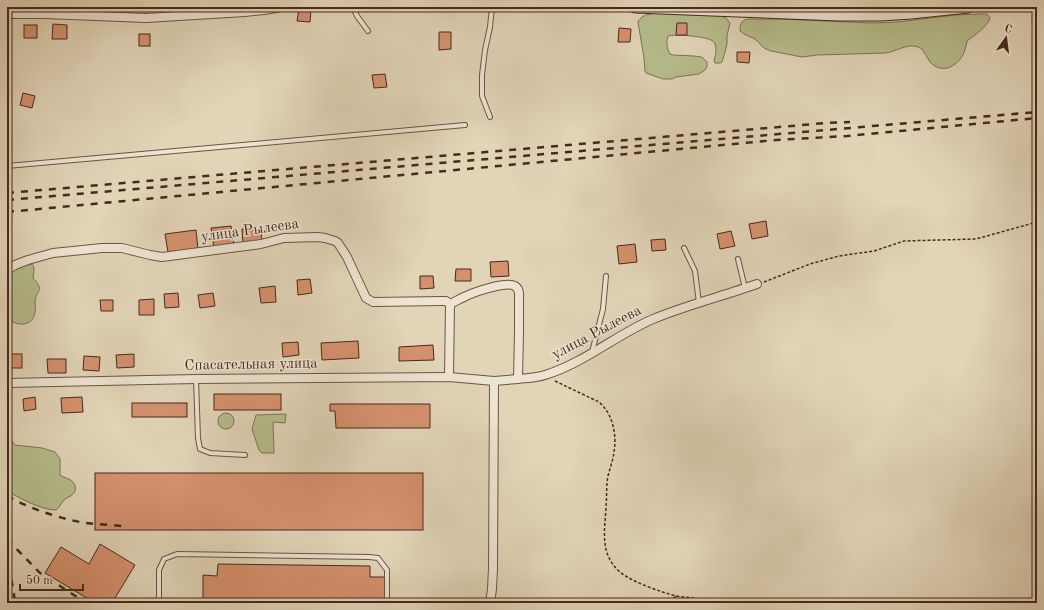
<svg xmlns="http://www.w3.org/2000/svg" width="1044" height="610" viewBox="0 0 1044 610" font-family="'Old Standard TT',serif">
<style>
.green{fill:#b6bc8c;stroke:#7e7255}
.building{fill:#d5916e;stroke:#47291e}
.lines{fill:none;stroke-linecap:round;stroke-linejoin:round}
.lane-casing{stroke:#6e5444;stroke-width:6}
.street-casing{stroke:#6e5444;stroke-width:10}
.secondary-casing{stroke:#47291e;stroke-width:13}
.path{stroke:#47291e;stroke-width:1.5;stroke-dasharray:3 2;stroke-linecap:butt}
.lane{stroke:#ece3d0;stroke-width:4}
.street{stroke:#ece3d0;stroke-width:8}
.secondary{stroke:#ece3d0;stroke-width:11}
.rail{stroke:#47291e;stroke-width:2.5;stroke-dasharray:7 7;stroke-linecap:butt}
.labels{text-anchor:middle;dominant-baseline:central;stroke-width:3;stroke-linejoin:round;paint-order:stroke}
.street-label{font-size:15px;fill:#47291e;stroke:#ece3d0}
</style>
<rect width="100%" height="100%" fill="#e1d4b7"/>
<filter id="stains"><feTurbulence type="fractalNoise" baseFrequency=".005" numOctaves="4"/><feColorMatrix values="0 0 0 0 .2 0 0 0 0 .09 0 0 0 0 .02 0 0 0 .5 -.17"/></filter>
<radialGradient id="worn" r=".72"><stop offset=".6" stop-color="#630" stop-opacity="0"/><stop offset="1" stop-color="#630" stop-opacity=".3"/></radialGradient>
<g class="green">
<path d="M1037,10V29C1030,24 1031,15 1037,10Z"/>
<path d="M656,13L720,16L726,18L730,23L727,36V44L725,52L722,62L720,63H715L714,60C716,55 717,47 714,42C709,36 675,34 668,36C666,42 667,49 670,54L673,55L694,56L702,57L707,62V67L705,70L699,74L676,77L672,79H663L646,73L645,71L644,58L638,22C641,15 649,14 656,13Z"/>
<path d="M980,14C984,14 988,13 990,18C987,27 975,35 967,41C966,44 966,47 965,50C960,65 943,76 930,62C927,58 925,53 922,49C910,41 898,51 886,53L817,55L802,57L771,51L764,48L755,39L744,34L740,31C740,25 741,21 747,19H779L872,23L897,22L955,15Z"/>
<path d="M27,264L33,265L34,269L33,278C46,293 36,288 35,302C35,306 36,309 35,312C34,323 24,326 15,323C12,322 10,319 7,317V275L18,268Z"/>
<circle cx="226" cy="421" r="8"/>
<polygon points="286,414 285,423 273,422 274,453 262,453 259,450 252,429 256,415"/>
<path d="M7,418C12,427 7,437 15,445L42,448L55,452L60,459V475C64,478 68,478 72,481C76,485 77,491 72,495C70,497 67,497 64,500C61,503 60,507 56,510C41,510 20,498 7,491Z"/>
</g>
<g class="building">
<polygon points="299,8 311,9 310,22 297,21"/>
<polygon points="677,23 687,23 687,35 676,35"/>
<polygon points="53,24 67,25 67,39 52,39"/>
<rect x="24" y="25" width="13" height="13"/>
<polygon points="619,28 631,29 630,42 618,42"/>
<polygon points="439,32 451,32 451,49 439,50"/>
<rect x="139" y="34" width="11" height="12"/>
<polygon points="737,52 750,52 749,63 737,62"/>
<polygon points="385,74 387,87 374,88 372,75"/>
<polygon points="23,93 35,96 32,108 20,105"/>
<polygon points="766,221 768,236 752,239 749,224"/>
<polygon points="231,226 234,246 214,249 211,228"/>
<polygon points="261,227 262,242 243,243 242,229"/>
<polygon points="196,230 198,249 168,252 165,234"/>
<polygon points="731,231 735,246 720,249 717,234"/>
<polygon points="665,239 666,250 652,251 651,240"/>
<polygon points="635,244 637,262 619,264 617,246"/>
<polygon points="508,261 509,276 491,277 490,262"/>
<polygon points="456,269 471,269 471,281 455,281"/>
<polygon points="420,276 433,276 434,288 420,289"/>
<polygon points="310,279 312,293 298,295 297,280"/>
<polygon points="275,286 276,302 261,303 259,288"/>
<polygon points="178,293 179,307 165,308 164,294"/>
<polygon points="213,293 215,306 200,308 198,295"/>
<polygon points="154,299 154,315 139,315 139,300"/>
<polygon points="100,300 113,300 113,311 101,311"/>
<polygon points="358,341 359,358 322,360 321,343"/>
<polygon points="298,342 299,355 283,357 282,343"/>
<polygon points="433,345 434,360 399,361 399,347"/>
<rect x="7" y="354" width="15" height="14"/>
<polygon points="134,354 134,367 117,368 116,355"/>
<polygon points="84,356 100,357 99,371 83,370"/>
<polygon points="47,359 66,359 66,373 48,373"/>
<rect x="214" y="394" width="67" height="16"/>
<polygon points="35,397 36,409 24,411 23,399"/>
<polygon points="82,397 83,412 62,413 61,398"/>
<rect x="132" y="403" width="55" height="14"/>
<polygon points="330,404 430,404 430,428 336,428 335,411 330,411"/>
<rect x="95" y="473" width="328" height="57"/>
<polygon points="100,544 135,565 112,603 95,603 45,573 61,547 89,564"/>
<polygon points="218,564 370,566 370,577 385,577 385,603 203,603 203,575 217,576"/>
</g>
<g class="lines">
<defs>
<g id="lane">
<polyline points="353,7 357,16 368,31"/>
<polyline points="490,117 482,96 482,75 485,50 490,27 492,7"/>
<polyline points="7,166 465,125"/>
<polyline points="684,248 695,271 699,303"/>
<polyline points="738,259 745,288"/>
<polyline points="592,352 603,309 606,276"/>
<polyline points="196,379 198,438 200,449 210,453 245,455"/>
<polyline points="159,603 159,570 164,559 177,554 369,557 378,558 387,570 387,603"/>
</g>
<g id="street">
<polyline points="7,14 45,14 146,18 245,12 264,10 281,7"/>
<path d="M7,270L15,265L28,260L53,253L102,248H122L150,255L162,257L261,244L284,238L318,237L325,238L335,241L338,243L347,257L366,298L373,302L443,301H446L450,304C455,302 459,299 464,297C474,292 506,281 515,286C518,288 519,291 519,294V332L518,379C527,378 536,378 545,375C584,363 616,335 653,319C687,305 723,296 757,284"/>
<polyline points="449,377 450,304"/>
<polyline points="7,383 196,379 449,377 494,381 518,379"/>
<polyline points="490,603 492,589 493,568 494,381"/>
</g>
<polyline id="secondary" points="635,7 839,15 881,15 911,13 968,7"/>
</defs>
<use href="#lane" class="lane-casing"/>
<use href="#street" class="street-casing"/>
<use href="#secondary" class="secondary-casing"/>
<g class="path">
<polyline points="764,282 810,264 839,256 874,251 904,241 976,239 1037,222"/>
<path d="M555,381L599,402C613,414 617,435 614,452C613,460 610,468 608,476C606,486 607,497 606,507C605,530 599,554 620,572C632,582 661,592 676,596C688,598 697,597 709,603"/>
<polyline points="665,603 677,596"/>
</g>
<use href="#lane" class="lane"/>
<use href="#street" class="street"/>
<use href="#secondary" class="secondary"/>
<g class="rail">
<polyline points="7,193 826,123 850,122"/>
<polyline points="7,200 1037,112"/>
<polyline points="7,212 776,140 847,136 1037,118"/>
<path d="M7,496C31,509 58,518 85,523C97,524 110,525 122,526"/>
<polyline points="7,539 40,573 77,597 89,603"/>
<polyline points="7,566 13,587 15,603"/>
</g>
</g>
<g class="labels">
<g class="street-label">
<text transform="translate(250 231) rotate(-8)">улица Рылеева</text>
<text transform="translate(597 333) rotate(-28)">улица Рылеева</text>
<text transform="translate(251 365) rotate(-1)">Спасательная улица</text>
</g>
</g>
<rect width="1044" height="610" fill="none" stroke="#e1d4b7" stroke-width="24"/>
<rect x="8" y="8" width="1028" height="594" fill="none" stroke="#47291e" stroke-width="2"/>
<rect x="12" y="12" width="1020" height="586" fill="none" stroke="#47291e"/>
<g transform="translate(1006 38) rotate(14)" stroke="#ece3d0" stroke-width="3" paint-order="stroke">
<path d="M0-3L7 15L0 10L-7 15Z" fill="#47291e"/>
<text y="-6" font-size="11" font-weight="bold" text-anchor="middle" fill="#47291e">С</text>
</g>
<path d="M20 584v6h63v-6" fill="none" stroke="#47291e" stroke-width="2"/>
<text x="26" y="584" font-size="12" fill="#47291e" stroke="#ece3d0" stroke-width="3" paint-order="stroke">50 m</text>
<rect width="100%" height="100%" filter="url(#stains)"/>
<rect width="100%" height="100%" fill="url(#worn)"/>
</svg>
